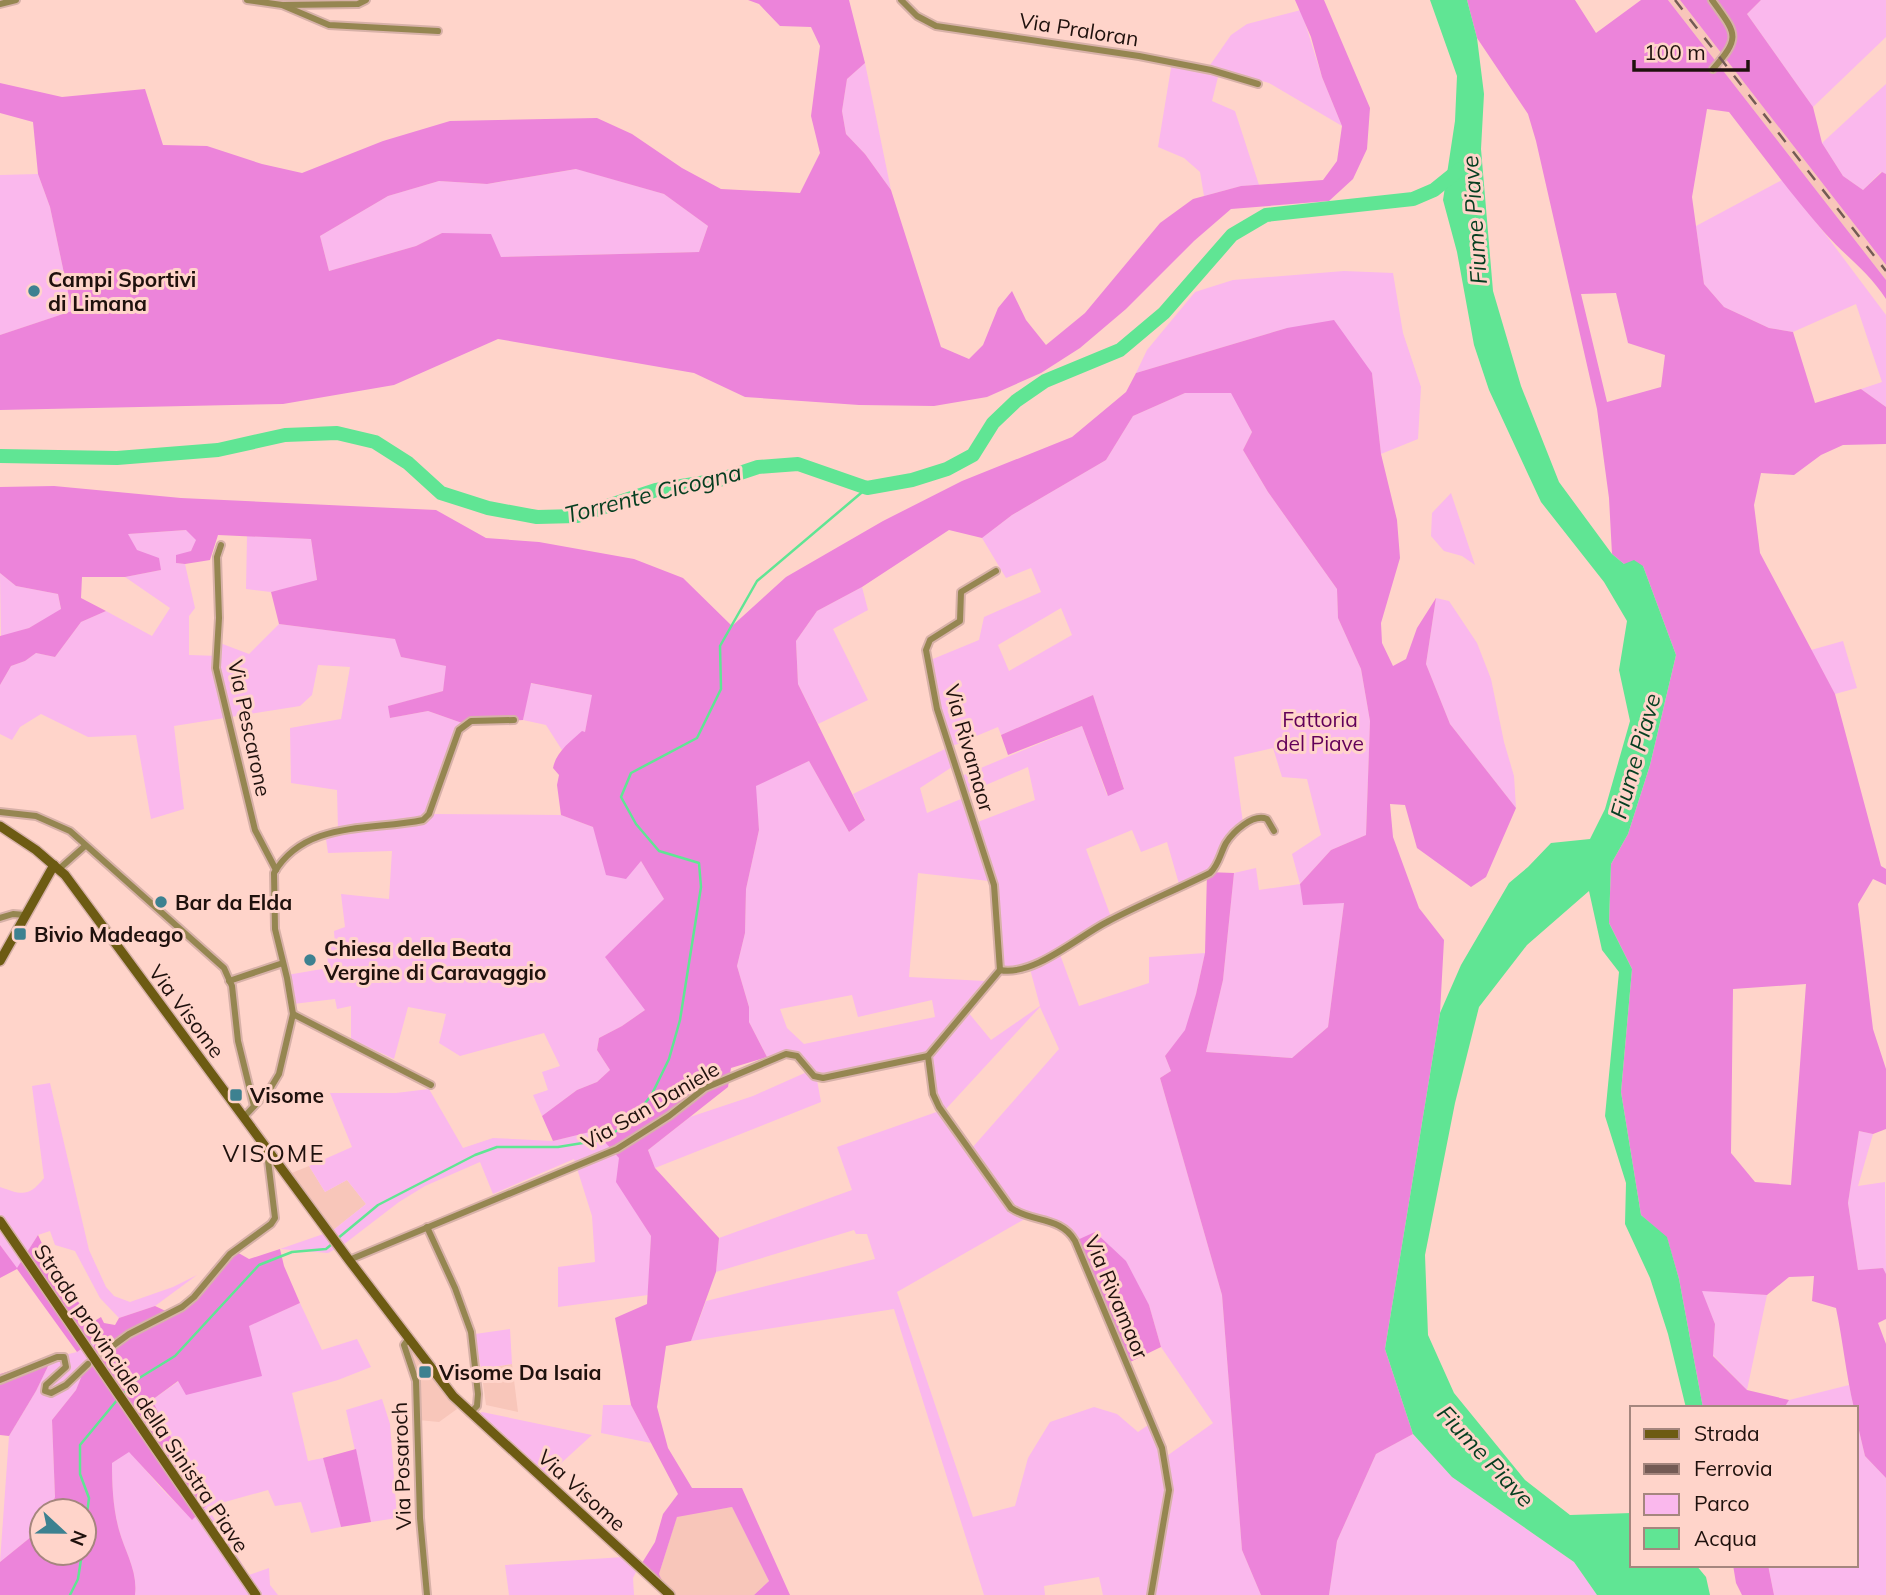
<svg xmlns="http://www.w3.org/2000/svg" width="1886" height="1595" viewBox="0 0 1886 1595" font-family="Mulish,sans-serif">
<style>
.built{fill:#f8c6ba}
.green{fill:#fab8ed;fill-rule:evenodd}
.forest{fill:#ec84da;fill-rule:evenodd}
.water{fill:#60e594}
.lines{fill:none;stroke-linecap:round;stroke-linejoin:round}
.stream{stroke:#60e594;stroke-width:2.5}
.river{stroke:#60e594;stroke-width:14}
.street-casing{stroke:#d7b1a8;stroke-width:10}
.secondary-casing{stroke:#d7b1a8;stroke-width:12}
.street{stroke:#958651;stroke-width:6}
.secondary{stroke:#6d5b13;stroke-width:9}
.rail{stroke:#745b55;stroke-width:2.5;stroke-dasharray:12 12;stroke-linecap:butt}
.poi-dot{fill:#3d8190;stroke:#ffd4ca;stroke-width:2.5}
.labels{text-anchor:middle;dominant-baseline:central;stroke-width:6;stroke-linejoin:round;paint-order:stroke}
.street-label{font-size:21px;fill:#1f110d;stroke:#ffd4ca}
.poi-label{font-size:21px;font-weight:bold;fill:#1f110d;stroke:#ffd4ca;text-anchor:start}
.park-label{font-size:21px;fill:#630059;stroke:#ffd4ca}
.water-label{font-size:23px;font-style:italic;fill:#053e20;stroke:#ffd4ca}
.quarter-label{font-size:24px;letter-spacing:2px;fill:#1f110d;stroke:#ffd4ca}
</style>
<rect width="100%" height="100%" fill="#ffd4ca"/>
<g class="built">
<polygon points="1668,0 1680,0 1820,180 1886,265 1886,280"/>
<polygon points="309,1166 325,1192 347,1180 366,1204 332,1231 289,1174"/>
<polygon points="409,1344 457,1409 439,1422 418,1420 417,1383 406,1347"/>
<polygon points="512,1364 518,1412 486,1405 481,1369"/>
<polygon points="732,1507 769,1581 754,1595 676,1595 663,1583 659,1574 677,1516"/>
</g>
<g class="green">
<polygon points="1761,0 1886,0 1886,37 1813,107 1747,14"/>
<polygon points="1301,10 1322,77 1342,126 1269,83 1220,69 1212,101 1235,111 1259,185 1241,186 1204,196 1200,172 1184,158 1158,147 1172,62 1208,68 1231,35 1247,24"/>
<polygon points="865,63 891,190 865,154 846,134 842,111 847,79"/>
<polygon points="1886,84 1886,174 1881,172 1863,190 1843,176 1822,143"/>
<polygon points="577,169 664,194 708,226 699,252 501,257 442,233 416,246 329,271 320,236 388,196 439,181 487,184"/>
<polygon points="38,174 50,207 72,311 0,335 0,175"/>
<polygon points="1782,180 1826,235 1886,315 1886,407 1861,389 1882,382 1856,304 1793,332 1769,328 1724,307 1704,284 1696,226"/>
<polygon points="1344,271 1393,273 1403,333 1421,387 1418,439 1381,454 1372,373 1287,328 1136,373 1147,350 1195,292 1233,280"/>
<path d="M1185,393H1232L1252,432L1243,450L1268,492L1337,589L1338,618L1361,669L1370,721L1366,835L1331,850L1300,884L1344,903L1328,1027L1292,1058L1206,1052L1223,980L1234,873L1256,868L1259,890L1300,884L1292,854L1321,835L1307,779L1282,777L1273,748L1234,757L1243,823L1223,843L1218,870L1206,872L1179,884L1167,842L1141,852L1132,830L1086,849L1111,917L1058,949L1079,1006L1149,983V957L1205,953L1196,994L1186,1030L1165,1056L1171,1071L1160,1078L1222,1295L1242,1550L1261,1595H1103L1099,1577L1044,1586L1045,1595H984L894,1309L691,1341L706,1301L875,1259L867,1234H856L854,1230L716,1272L719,1238L852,1190L837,1147L945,1109L932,1095L926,1055L817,1080L821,1102L655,1168L648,1150L690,1117L753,1096L807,1072L795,1053L767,1057L749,1022V1007L737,966L745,933L746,889L759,830L755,786L809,761L849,832L865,819L853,794L949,747L928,661L979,640L984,617L1041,592L1031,568L1006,578L982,538L1012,515L1106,460L1133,416ZM1061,608L1072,635L1009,671L998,645ZM1093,695L1124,788L1107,795L1082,726L959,777L965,794L1028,767L1035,800L970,825L961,799L927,813L920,788L955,765L950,747L998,727L1001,735ZM918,873L989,881L1004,967L1030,969L1040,1006L991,1040L963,1006L985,981L909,977ZM852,995L858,1017L932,1000L935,1017L804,1044L787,1028L780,1009ZM1040,1007L1059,1049L972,1148L946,1109ZM1030,1216L1066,1229L1075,1241L1149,1305L1161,1347L1213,1423L1164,1458L1151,1423L1138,1432L1117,1414L1094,1407L1050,1422L1028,1458L1015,1506L973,1517L897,1292Z"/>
<polygon points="1451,493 1475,565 1462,556 1444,551 1431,536 1432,513"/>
<polygon points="187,530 197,540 191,551 176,563 185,564 195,608 189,616 189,655 219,656 220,643 249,654 279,624 396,639 401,657 447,666 443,691 389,706 390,718 428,711 465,724 429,814 561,815 593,827 641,861 664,899 645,1010 622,1026 599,1038 597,1050 610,1070 597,1082 577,1090 542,1116 533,1095 548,1090 542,1072 560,1066 544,1033 460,1056 439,1043 446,1014 408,1007 394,1059 351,1039 351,1006 337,1009 335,999 293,1004 287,975 328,968 327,947 335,945 334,931 345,927 341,894 389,899 392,851 328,853 325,832 338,830 337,790 291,783 290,728 341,719 350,667 318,665 312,695 300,706 174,726 184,809 151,819 136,735 88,737 41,714 20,727 12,740 0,734 0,685 11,666 25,661 36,653 55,657 81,622 106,611 152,636 170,608 125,577 161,570 136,550 127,534"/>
<polygon points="247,536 311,539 317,581 271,592 246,589"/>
<polygon points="0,573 16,586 58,594 61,610 29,628 1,637"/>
<polygon points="862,587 868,610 833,629 868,700 818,724 798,684 796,641 817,611"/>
<polygon points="1436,598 1449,601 1477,643 1491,679 1504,742 1514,776 1516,808 1450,724 1426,664"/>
<polygon points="1843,641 1857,688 1835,694 1811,650"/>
<polygon points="530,683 593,695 585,732 582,732 562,750 546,725 523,720"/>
<path d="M50,1083L89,1250L106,1287L114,1296L130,1302L173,1287L197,1275L155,1306L119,1318L100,1298L75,1251L55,1245L50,1231L38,1235L17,1269L0,1245V1187C22,1195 29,1197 44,1178L32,1086Z"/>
<polygon points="429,1089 463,1148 493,1138 553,1141 602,1129 604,1141 620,1158 636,1212 651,1236 648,1295 558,1307 558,1267 595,1262 592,1216 574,1159 493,1194 480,1162 425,1186 399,1202 343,1245 328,1253 280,1249 332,1231 366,1204 347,1180 325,1192 309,1166 352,1147 330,1093 396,1093"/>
<polygon points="1859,1131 1873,1134 1858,1186 1885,1182 1886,1274 1883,1268 1858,1270 1848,1203"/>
<polygon points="1701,1290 1767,1295 1747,1390 1713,1355 1715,1324"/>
<path d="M300,1303L322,1350L357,1339L371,1367L338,1380L292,1393L308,1461L323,1458L341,1527L311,1533L301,1502L275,1506L268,1490L207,1507L249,1575L269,1568L270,1585L278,1595H135C138,1571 125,1552 119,1530C113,1508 112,1485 112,1463L129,1451L162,1489L192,1519L206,1506L152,1400L179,1381L261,1375L248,1326Z"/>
<polygon points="510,1329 512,1364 481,1369 475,1334"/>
<polygon points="98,1337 76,1390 52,1420 55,1497 50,1511 42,1511 42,1528 0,1562 9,1436 36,1391 52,1358 77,1352"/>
<polygon points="1849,1385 1854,1408 1784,1408 1789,1400"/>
<polygon points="382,1399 390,1424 397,1518 371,1522 346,1410"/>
<polygon points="603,1405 631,1405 651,1443 601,1433"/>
<polygon points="482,1412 592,1435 547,1476 481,1416 480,1413"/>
<polygon points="1856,1418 1865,1456 1886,1478 1886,1595 1774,1595 1768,1565 1856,1565"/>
<polygon points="1413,1434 1452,1477 1574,1562 1597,1595 1329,1595 1337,1541 1376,1454"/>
<polygon points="623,1557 636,1572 633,1578 634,1595 509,1595 505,1565"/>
</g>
<g class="forest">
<path d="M748,0H849L865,63L847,79L842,111L846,134L865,154L891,190L941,347L969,359L983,345L998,308L1012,291L1026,320L1046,345L1085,313L1160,223L1193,199L1241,186L1323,180L1337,161L1342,126L1322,77L1311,37L1295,0H1324L1370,108L1367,149L1353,179L1329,201L1231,209L1194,241L1126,309L1080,348L1041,373L987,397L934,406L859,405L745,397L694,373L498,339L394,385L283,404L0,410V335L72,311L50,207L38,174L33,122L0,113V83L62,97L145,89L163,145L207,146L262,164L302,173L383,141L450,121L597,118L632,134L682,168L721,189L800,193L820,153L811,116L820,46L811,27L780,26L759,4ZM576,169L664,194L708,226L699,252L501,257L491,234L442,233L416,246L329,271L320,236L388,196L439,181L487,184Z"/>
<path d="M1467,0H1575L1596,33L1641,0H1668L1886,280V299C1867,270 1846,257 1824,232C1790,193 1760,152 1729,112L1707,109L1692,197L1704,284L1724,307L1769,328L1793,332L1815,403L1861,389L1886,407V444L1843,445L1821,455L1794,475L1761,473L1754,505L1760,553L1835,694L1881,866L1886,869V885L1873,879L1858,904L1873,1029L1886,1069V1129L1873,1134L1859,1131L1848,1203L1858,1270L1883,1268L1886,1274V1319L1878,1323L1886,1344V1478L1865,1456L1856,1418V1408H1854C1846,1375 1843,1341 1836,1308L1812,1301L1814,1276L1789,1277L1767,1295L1702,1291L1715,1324L1713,1356L1747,1390L1789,1400L1784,1408H1703L1679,1279L1667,1238L1641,1215L1621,1092L1632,969L1609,923L1611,864L1628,834L1650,765L1676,655L1643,566L1624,564L1612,554L1609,498L1597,409L1536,141L1528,114L1477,38ZM1616,293L1628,343L1665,355L1661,387L1607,402L1581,294ZM1806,984L1791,1185L1755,1182L1731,1153L1733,989Z"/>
<polygon points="1680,0 1761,0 1747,14 1813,107 1822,143 1843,176 1863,190 1882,172 1886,174 1886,265"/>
<path d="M1334,320L1372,373L1381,454L1397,520L1400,558L1381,623L1382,643L1393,666L1406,659L1417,628L1436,598L1426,664L1450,724L1516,808L1486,877L1471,887L1417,848L1405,805L1390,804L1393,837L1419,908L1444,940L1440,1013L1385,1349L1413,1434L1376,1454L1337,1541L1329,1595H1261L1242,1550L1222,1295L1160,1078L1171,1071L1165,1056L1185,1030L1196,994L1205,953L1207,872L1234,873L1223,980L1206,1052L1292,1058L1328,1027L1344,903L1303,905L1300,884L1331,850L1366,835L1370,721L1361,669L1338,618L1337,589L1268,492L1243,450L1252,432L1231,393H1185L1133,416L1106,460L1012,515L982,538L949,530L862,587L817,611L796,641L798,684L865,820L849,832L809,761L756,786L759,830L746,889L745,933L737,966L749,1007V1022L767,1057L731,1068L728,1087L648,1150L655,1168L719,1238L716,1272L691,1341L666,1346L657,1407L668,1448L692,1488H742L790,1595H754L769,1581L732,1507L677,1517L659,1574L663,1583L642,1563L655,1542L663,1514L678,1494L631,1405L615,1318L647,1304L651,1236L616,1182L619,1158L604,1141L602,1129L553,1141L542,1116L577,1090L597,1082L610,1070L597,1050L599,1038L622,1026L645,1010L605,957L664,899L641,861L626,879L606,875L593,827L561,815L557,785L559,775L553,768C556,752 570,742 582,731L585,732L592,695L531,683L523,720L465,724L428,711L390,718L388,706L443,691L446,666L401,657L395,639L279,624L271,592L317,580L311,539L218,535L210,560L185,564L176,563V555L191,551L196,540L186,530L128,534L137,550L159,558L161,570L125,577H82L81,598L106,611L81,622L55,657L36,653L25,661L11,666L0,685V636L29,628L61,609L58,594L16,586L0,573V487L54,486L181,498L436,510L486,538L539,542L634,559L683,578L732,626L786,577L883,521L962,481L1072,437L1126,392L1136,373L1287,328Z"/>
<polygon points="1093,695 1124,789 1108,796 1082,726 1008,755 1001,735"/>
<polygon points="1095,1232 1126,1261 1149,1305 1161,1347 1126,1364 1075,1241"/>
<path d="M38,1235L54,1269L93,1322L101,1317L104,1323L115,1325L119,1318L155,1306L170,1313L182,1307L235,1251L249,1259L280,1249L284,1266L300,1303L249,1326L262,1376L186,1395L178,1381L152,1400L206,1506L192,1520L129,1452L112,1463C112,1485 113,1508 119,1530C125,1552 138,1571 135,1595H0V1562L42,1528V1553H84V1511H50L55,1497L52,1420L76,1390L97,1338L77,1352L17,1269L0,1278V1245L17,1268Z"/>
<polygon points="52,1358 36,1391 9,1436 0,1435 0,1374"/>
<polygon points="356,1449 371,1522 341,1527 323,1458"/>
<polygon points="1733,1565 1768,1565 1774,1595 1742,1595 1736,1583"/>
</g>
<polygon class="water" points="1430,0 1467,0 1477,38 1484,94 1481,149 1493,291 1521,386 1559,482 1612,554 1624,564 1634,560 1643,566 1676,655 1650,765 1628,834 1611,864 1609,923 1632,969 1621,1092 1641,1215 1667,1237 1679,1279 1703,1408 1686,1408 1668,1334 1650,1278 1625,1224 1626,1183 1605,1116 1619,972 1602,950 1589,891 1527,945 1479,1007 1455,1103 1425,1255 1428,1335 1454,1393 1525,1480 1570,1515 1632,1513 1632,1565 1696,1565 1706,1577 1710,1595 1597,1595 1574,1562 1452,1477 1413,1434 1385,1349 1440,1013 1461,965 1509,883 1528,867 1551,843 1590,839 1605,809 1630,721 1619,670 1627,621 1604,582 1541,502 1489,390 1474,345 1457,252 1443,200 1455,121 1457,76"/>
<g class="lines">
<g class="stream">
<polyline points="337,1239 378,1205 475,1155 497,1147 558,1147 595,1141 612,1134 630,1121 651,1096 669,1059 680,1020 701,887 699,863 659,851 636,824 621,797 631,773 697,738 721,689 720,646 757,581 867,488"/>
<polyline points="123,1394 136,1380 175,1356 259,1265 292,1252 326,1249 332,1244"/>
<polyline points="84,1537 89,1498 80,1474 80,1445 118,1399"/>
<polyline points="70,1595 78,1579 82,1553"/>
</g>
<polyline class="river" points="0,456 117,458 218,450 285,435 337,433 375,442 408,463 441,493 488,508 537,517 577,516 656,490 719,480 758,467 798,464 867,488 912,480 947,469 973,455 993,423 1016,401 1045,381 1120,350 1164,313 1232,235 1266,215 1413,199 1434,190 1460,169"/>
<defs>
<g id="street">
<polyline points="247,0 282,5 329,25 438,31"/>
<polyline points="901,0 917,16 936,26 1139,56 1211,70 1258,84"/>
<path d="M1712,0C1736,34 1742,36 1713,69"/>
<polyline points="0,4 16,0"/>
<polyline points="284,5 358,4 366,0"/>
<polyline points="221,545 217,557 219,618 216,668 255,830 276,870"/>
<path d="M996,571L961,592L960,621L930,640L926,650L937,709L994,885L1000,970L928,1056L933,1094L939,1107L1011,1208C1032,1223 1061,1216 1075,1241L1162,1448L1169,1490L1151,1595"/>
<polyline points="0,812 36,816 70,831 224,968 232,986 238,1041 254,1106"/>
<polyline points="59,869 85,846"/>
<polyline points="0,918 13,914 25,915"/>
<path d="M1000,970C1033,977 1079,936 1107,922C1141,904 1176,890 1210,873C1219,865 1220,854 1226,843C1233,832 1253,813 1267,819L1274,831"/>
<polyline points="229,981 283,963"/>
<polyline points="293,1014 431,1085"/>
<path d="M244,1117L270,1089L279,1074L293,1014L287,978L275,929L274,873C305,820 371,831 423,820L429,814L459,730L471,721L514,720"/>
<polyline points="427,1227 455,1288 471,1332 478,1394 477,1406 470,1413"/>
<polyline points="349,1260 617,1149 669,1116 705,1088 786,1054 797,1056 814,1076 823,1078 928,1056"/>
<polyline points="409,1338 404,1345 416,1381 420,1518 427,1595"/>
<polyline points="103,1353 129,1334 182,1307 194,1297 230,1254 271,1224 275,1218 267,1152"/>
<polyline points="0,1380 57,1357 64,1357 66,1367 46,1385 45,1391 51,1393 66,1385 88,1364"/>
</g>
<g id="secondary">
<polyline points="0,826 36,850 65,875 349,1260 453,1396 670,1595"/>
<polyline points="0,961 54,865"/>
<polyline points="0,1221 256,1595"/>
</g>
</defs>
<use href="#street" class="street-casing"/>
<use href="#secondary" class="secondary-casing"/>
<use href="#street" class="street"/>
<use href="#secondary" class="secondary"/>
<polyline class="rail" points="1675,0 1886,271"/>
</g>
<g class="poi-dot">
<circle cx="34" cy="291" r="7"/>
<circle cx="161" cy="902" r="7"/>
<rect x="13" y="927" width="14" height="14" rx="3.5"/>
<circle cx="310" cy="960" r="7"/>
<rect x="229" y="1088" width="14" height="14" rx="3.5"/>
<rect x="418" y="1365" width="14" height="14" rx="3.5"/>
</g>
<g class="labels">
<g class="street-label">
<text transform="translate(1079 29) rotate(9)">Via Praloran</text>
<text transform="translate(250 728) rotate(78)">Via Pescarone</text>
<text transform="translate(970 748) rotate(74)">Via Rivamaor</text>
<text transform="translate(187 1011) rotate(53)">Via Visome</text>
<text transform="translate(650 1105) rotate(-30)">Via San Daniele</text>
<text transform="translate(1117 1297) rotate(67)">Via Rivamaor</text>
<text transform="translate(142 1398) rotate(56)">Strada provinciale della Sinistra Piave</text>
<text transform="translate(401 1466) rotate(-92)">Via Posaroch</text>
<text transform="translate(582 1490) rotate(42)">Via Visome</text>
</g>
<g class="poi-label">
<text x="48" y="279">Campi Sportivi<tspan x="48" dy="24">di Limana</tspan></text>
<text x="175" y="902">Bar da Elda</text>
<text x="34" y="934">Bivio Madeago</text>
<text x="324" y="948">Chiesa della Beata<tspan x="324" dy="24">Vergine di Caravaggio</tspan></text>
<text x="250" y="1095">Visome</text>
<text x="439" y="1372">Visome Da Isaia</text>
</g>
<g class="park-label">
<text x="1320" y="719">Fattoria<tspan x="1320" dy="24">del Piave</tspan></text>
</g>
<g class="water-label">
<text transform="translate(1474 220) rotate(-94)">Fiume Piave</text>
<text transform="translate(653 493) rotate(-14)">Torrente Cicogna</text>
<text transform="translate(1635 756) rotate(-74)">Fiume Piave</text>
<text transform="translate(1486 1456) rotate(47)">Fiume Piave</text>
</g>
<g class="quarter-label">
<text x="274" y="1153">VISOME</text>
</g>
</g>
<rect x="1630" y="1406" width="228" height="161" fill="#ffd4ca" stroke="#a5867e" stroke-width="2"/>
<rect x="1644" y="1429" width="35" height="10" fill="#6d5b13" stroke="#a5867e" stroke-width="2"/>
<text x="1694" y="1441" font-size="21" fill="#1f110d">Strada</text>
<rect x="1644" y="1464" width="35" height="10" fill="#745b55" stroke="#a5867e" stroke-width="2"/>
<text x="1694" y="1476" font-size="21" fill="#1f110d">Ferrovia</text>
<rect x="1644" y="1494" width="35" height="21" fill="#fab8ed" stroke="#a5867e" stroke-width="2"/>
<text x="1694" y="1511" font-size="21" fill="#1f110d">Parco</text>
<rect x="1644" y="1528" width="35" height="21" fill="#60e594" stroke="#a5867e" stroke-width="2"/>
<text x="1694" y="1546" font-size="21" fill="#1f110d">Acqua</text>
<g transform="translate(63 1532) rotate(112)"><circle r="33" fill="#ffd4ca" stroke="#a5867e" stroke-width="2"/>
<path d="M0-5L12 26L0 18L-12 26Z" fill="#3d8190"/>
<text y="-10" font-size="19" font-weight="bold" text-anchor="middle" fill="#1f110d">N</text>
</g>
<path d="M1634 60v10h114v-10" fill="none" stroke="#1f110d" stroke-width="3.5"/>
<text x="1644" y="60" font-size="21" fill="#1f110d" stroke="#ffd4ca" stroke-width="5" paint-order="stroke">100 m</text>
</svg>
